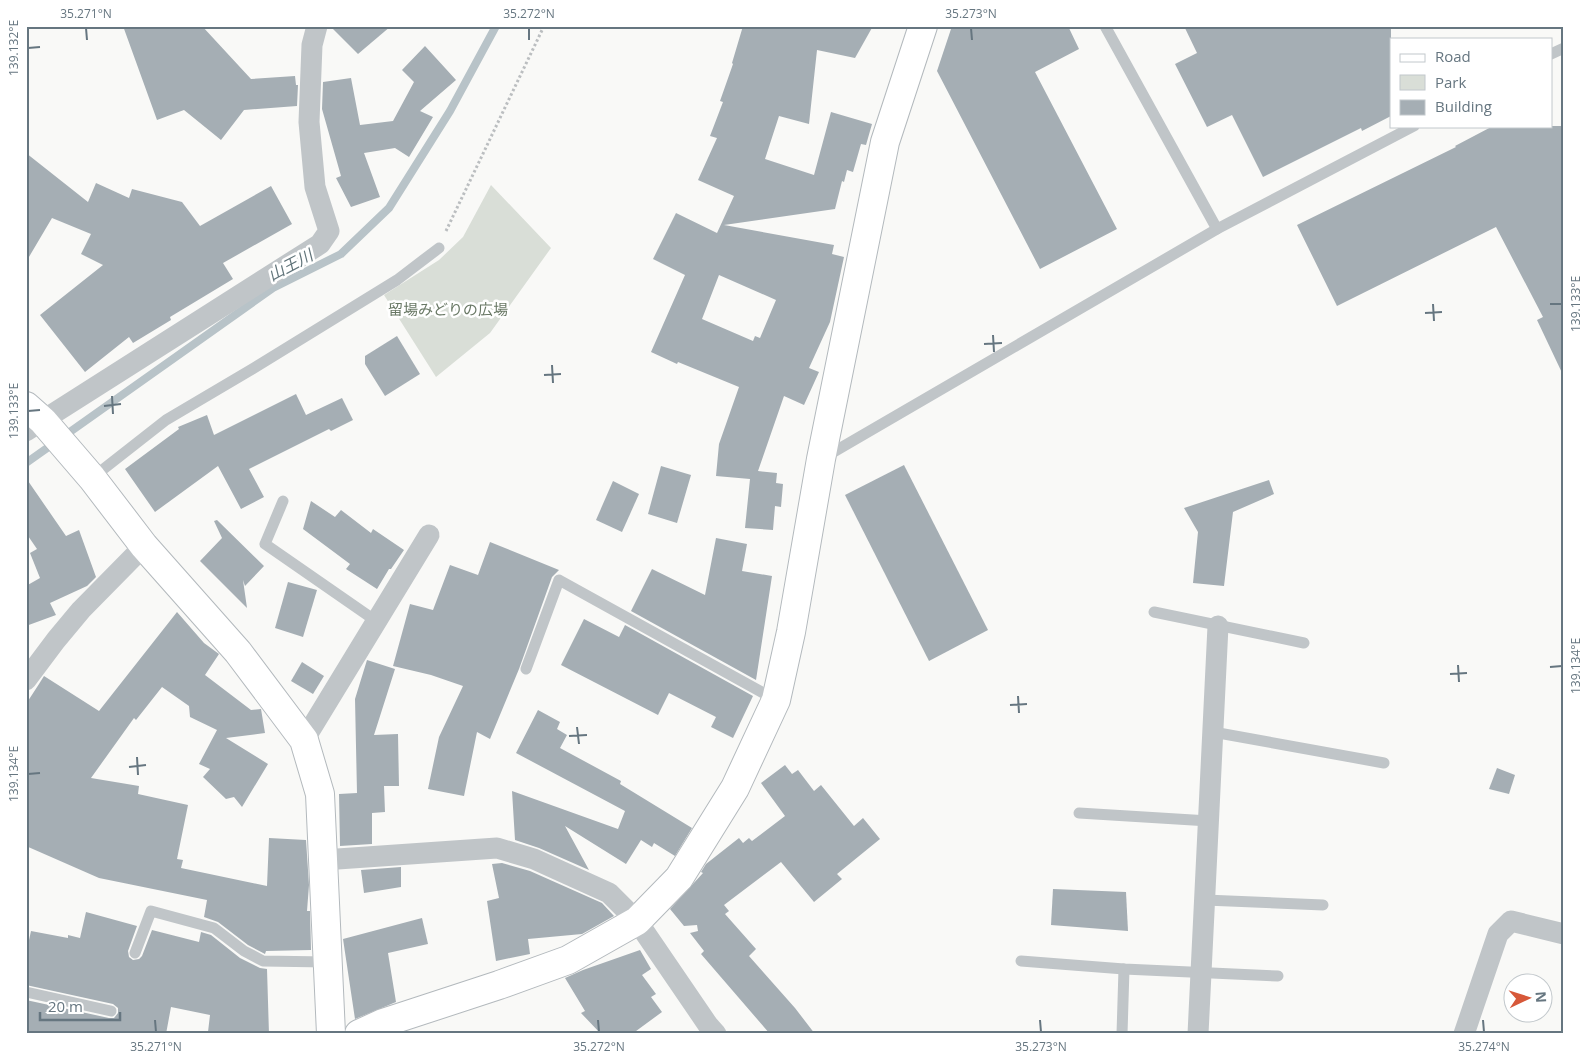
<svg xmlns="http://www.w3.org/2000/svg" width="1590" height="1060" viewBox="0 0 1590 1060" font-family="'Open Sans','Noto Sans JP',sans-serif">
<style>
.green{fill:#d9ded7}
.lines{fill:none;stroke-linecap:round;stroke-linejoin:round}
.stream{stroke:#b8c3c8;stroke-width:8}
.building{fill:#a5aeb4;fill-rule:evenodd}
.secondary-casing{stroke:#b3b9bd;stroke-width:30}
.path{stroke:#bbbec0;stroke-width:3;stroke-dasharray:2.5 2.5;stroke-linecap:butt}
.lane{stroke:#c0c5c8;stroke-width:11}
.street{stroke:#c0c5c8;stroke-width:21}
.secondary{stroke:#fff;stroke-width:28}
.ticks{fill:none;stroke:#667680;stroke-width:2}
.labels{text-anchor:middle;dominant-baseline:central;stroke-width:5;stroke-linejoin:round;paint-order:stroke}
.park-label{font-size:15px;fill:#697865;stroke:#fff}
.water-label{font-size:16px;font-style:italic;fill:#61747a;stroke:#fff}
.neatline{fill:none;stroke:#667680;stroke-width:2}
.ticks-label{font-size:12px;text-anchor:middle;fill:#667680}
</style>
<rect width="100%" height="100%" fill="#f9f9f7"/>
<polygon class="green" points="491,185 551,248 490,333 436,377 384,295 439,260 463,237"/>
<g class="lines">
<polyline class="stream" points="26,463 273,288 341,254 389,208 450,111 496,26"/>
</g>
<g class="building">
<polygon points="123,26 202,26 251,79 295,76 296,85 298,85 297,106 244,110 221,140 184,110 157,120"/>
<polygon points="330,26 391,26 358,54"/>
<path d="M743,26H873L855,58L817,50L809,124L779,116L765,159L814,175L831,112L872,124L866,145L861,144L853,172L847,170L844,182L842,181L835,209L724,225L834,245L832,254L844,257L830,322L809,368L819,372L804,405L784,396L758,471L777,473L776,483L783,484L781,507L775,506L773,530L745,528L750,479L716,476L719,444L739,387L678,362L677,364L651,352L685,275L653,259L676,213L717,233L734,196L698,180L717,138L710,136L723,102L720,101L733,64L732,63ZM719,275L776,300L760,338L755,336L753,341L702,319Z"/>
<polygon points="952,26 1068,26 1079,49 1035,72 1117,229 1040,269 937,71"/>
<polygon points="1184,26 1391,26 1391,116 1362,131 1361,128 1263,177 1232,115 1207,127 1175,64 1197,53"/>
<polygon points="425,46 456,80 420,111 433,117 409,157 395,148 364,153 380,197 351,207 336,178 341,176 322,109 323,82 351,78 360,125 393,121 414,82 402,70"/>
<polygon points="1493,126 1564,126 1564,377 1537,320 1543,317 1496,227 1337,306 1297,225 1456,147 1455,146"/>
<polygon points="26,153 88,202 96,183 129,198 132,189 182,202 200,226 271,186 292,224 223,263 233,279 170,317 171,320 133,343 129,337 85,372 40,315 103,265 81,254 91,234 52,218 26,262"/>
<polygon points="397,336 420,374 385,396 365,364 365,356"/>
<polygon points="296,394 306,415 342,398 353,420 331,431 329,429 249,469 264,497 241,509 218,466 155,512 125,469 179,429 178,427 207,415 214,435"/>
<polygon points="904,465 988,630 929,661 845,495"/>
<polygon points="661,466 691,475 677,523 648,514"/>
<polygon points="26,478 66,536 79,530 96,577 87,586 50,603 56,615 26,626 26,586 40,578 30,553 37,549 26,533"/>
<polygon points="1269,480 1274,494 1233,512 1224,586 1193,583 1198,532 1184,508"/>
<polygon points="613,481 639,494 622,532 596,520"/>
<polygon points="311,501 335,517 341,510 371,533 373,529 404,550 391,569 389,569 377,589 346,569 350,564 303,529"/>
<polygon points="217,520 264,566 245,586 243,580 247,608 200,561 222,538 214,521"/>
<polygon points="716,538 747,544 742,571 772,576 756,680 631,611 652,569 705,595"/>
<polygon points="490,542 559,570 552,577 519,669 490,739 477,732 464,796 428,789 439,737 463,686 431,675 393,666 410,604 433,610 450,565 478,575"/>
<polygon points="288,582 317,590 303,637 275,628"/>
<polygon points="177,612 204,643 219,654 205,675 251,710 261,709 265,733 226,738 268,764 242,807 234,797 226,799 203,777 210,769 199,764 217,730 190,717 189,706 162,687 136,720 134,718 91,778 139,786 138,794 188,805 177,859 183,860 181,868 267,886 269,838 306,840 309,885 307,911 310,911 311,950 266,951 265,954 248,945 218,922 204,917 207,900 99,878 26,846 26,704 39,684 44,676 99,711"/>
<polygon points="584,619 619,637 625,625 753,696 733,738 711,727 716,717 669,693 658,715 561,665"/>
<polygon points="367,660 395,669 374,735 398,734 399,786 384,786 385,812 372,813 372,844 340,846 339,794 357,793 355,699"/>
<polygon points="302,662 324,676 313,694 291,681"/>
<polygon points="538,710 560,722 557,729 567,735 560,748 621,781 620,784 692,828 675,856 654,843 652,847 641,840 626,864 565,826 589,870 539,848 515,840 512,791 618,829 625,811 516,753"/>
<polygon points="785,765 792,774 798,770 814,791 821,785 854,826 863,818 880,839 837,874 842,879 814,902 781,862 724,905 729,911 725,914 756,949 749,956 795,1008 815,1034 770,1034 701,954 704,951 690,933 698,931 697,925 684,926 670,909 703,873 701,872 706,864 739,838 743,843 749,838 752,841 785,816 761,783"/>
<polygon points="1497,768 1515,775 1509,794 1489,789"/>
<polygon points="502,863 530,871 602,903 614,916 582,934 528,939 530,954 496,961 487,901 499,898 492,864"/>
<polygon points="401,867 401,887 364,893 361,870"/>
<polygon points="1053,889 1126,892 1128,931 1051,925"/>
<polygon points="86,912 137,926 128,951 129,957 133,960 139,959 142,956 152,930 199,942 201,932 211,935 240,958 260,968 267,969 269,1034 226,1034 208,1032 210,1015 171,1007 166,1034 26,1034 26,1000 109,1018 114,1018 118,1013 118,1008 113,1004 26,985 26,954 31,931 68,938 68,935 80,938"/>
<polygon points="422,918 428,944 388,953 396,1002 355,1019 343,939"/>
<polygon points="640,950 651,969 642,975 656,994 651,997 662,1012 632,1034 601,1034 581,1013 585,1011 565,978 583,970"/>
</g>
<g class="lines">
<defs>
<g id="secondary">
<polyline points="26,406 43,421 92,478 144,546 238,652 304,740 320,794 331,1034"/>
<polyline points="359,1034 383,1023 499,985 568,960 637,921 679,878 735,788 776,700 791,632 821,459 885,142 923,26"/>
</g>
</defs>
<use href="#secondary" class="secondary-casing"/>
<polyline class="path" points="446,231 544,26"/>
<g class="lane">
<polyline points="1105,26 1217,229"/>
<polyline points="1551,54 1564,48"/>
<polyline points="825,457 1217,229 1414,126"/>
<polyline points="92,478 166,420 254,368 397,280 439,248"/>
<polyline points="283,501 265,544 376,621"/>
<polyline points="1154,612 1304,643"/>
<polyline points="526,669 559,580 776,700"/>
<polyline points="1213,732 1384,763"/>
<polyline points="1079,813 1209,821"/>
<polyline points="1205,900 1323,905"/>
<polyline points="135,953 151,911 214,928 244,951 263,961 327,962"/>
<polyline points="1021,961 1124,969 1278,976"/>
<polyline points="26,992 111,1011"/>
<polyline points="1122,1034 1124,969"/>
</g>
<g class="street">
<polyline points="26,431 320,244 329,231 315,187 309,122 312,45 317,26"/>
<polyline points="26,680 56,640 81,610 144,546"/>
<polyline points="304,740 429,535"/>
<polyline points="323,860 497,848 534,859 609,893 637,921 708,1025 716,1034"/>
<polyline points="1198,1034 1218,626"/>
<polyline points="1464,1034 1498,934 1511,921 1564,934"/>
</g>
<use href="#secondary" class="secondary"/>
</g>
<path class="ticks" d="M86,28L87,40M529,28V40M971,28L972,40M28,48L40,47M1433,304L1434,321M1550,304H1562M1425,313L1442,312M993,335L994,352M984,344L1002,343M552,365L553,383M544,375L561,374M112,396L113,414M104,406L121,404M28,411L40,410M1458,665L1459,682M1550,667L1562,666M1450,674L1467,673M1018,696L1019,713M1010,705L1027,704M577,727L579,744M569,736L587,735M137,757L138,775M129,767L146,765M28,774L40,773M155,1020L156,1032M598,1020L599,1032M1040,1020L1041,1032M1483,1020L1484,1032"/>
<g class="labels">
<g class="park-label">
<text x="448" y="309">留場みどりの広場</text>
</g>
<g class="water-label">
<text transform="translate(290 265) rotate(-28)">山王川</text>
</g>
</g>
<rect width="1590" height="1060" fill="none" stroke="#ffffff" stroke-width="55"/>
<rect x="1390" y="38" width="162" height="90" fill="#ffffff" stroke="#c2c8cc"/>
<rect x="1400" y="54" width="25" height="8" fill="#ffffff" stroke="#c2c8cc"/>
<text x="1435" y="62" font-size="15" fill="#667680">Road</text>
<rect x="1400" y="75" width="25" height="15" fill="#d9ded7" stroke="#c2c8cc"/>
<text x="1435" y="88" font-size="15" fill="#667680">Park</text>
<rect x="1400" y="100" width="25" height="15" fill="#a5aeb4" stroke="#c2c8cc"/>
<text x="1435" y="112" font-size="15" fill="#667680">Building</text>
<g transform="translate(1528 998) rotate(86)"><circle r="24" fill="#ffffff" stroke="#c2c8cc"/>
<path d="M0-4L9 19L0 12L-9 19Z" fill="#d75839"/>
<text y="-8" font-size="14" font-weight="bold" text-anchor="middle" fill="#667680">N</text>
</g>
<path d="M40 1012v8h80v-8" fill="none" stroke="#667680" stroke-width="2.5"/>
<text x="48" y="1012" font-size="15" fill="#667680" stroke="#ffffff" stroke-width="4" paint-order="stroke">20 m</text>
<rect x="28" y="28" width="1534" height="1004" class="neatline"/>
<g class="ticks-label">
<text x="86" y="18">35.271°N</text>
<text x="529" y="18">35.272°N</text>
<text x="971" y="18">35.273°N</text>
<text transform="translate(14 48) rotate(-90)" y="4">139.132°E</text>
<text transform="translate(1576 304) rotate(-90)" y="4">139.133°E</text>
<text transform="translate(14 411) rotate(-90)" y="4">139.133°E</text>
<text transform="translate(1576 666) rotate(-90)" y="4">139.134°E</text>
<text transform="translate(14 774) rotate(-90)" y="4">139.134°E</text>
<text x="156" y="1051">35.271°N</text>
<text x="599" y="1051">35.272°N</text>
<text x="1041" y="1051">35.273°N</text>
<text x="1484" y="1051">35.274°N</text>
</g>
</svg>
